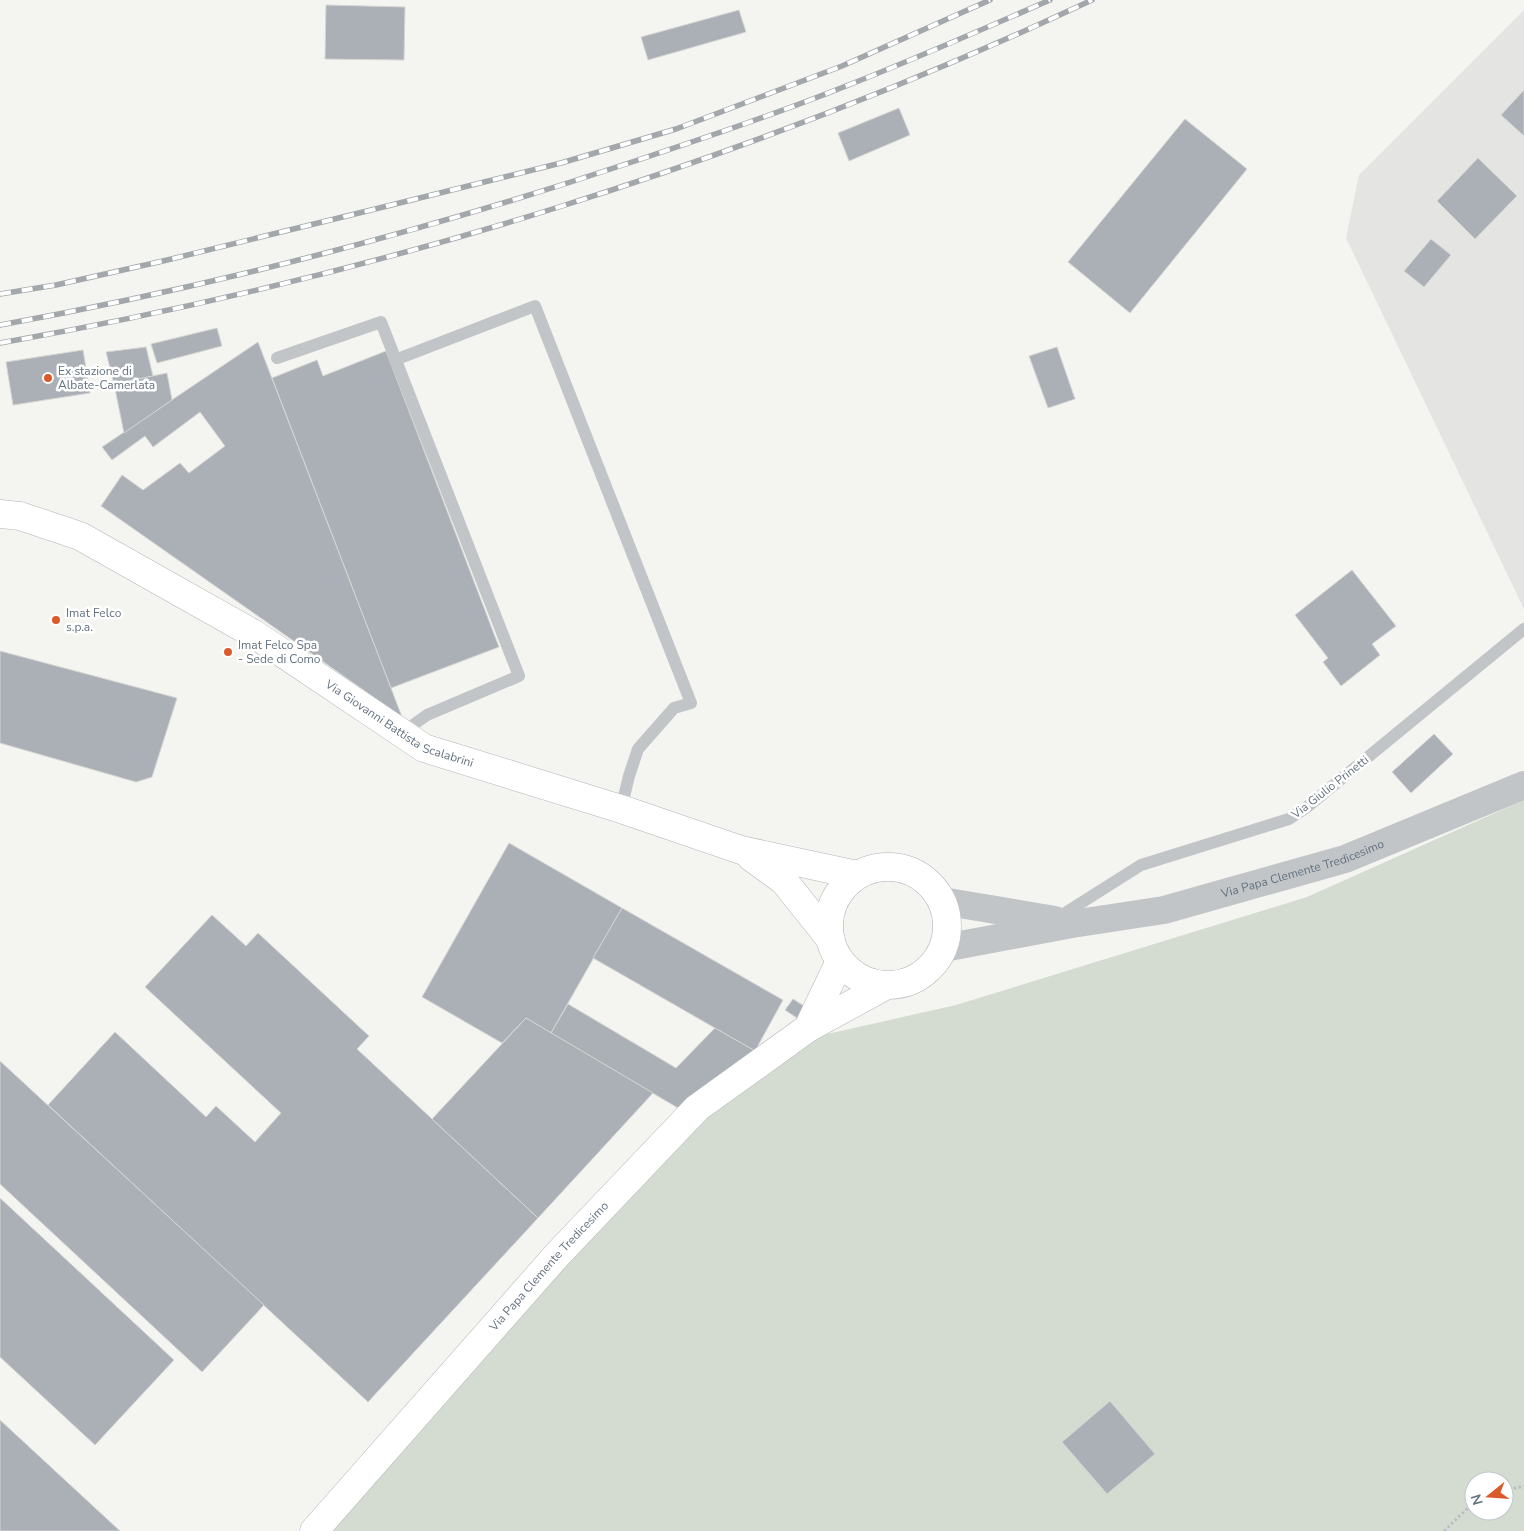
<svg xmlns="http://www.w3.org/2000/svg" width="1524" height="1531" viewBox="0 0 1524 1531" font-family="'Nunito Sans',sans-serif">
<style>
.built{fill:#e4e5e3}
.green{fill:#d4dbd1;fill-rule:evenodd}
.building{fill:#aab0b6;stroke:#d5d5d3}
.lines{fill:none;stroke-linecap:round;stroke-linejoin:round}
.primary-casing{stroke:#b2b6ba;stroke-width:29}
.path{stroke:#bbbdbf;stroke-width:3;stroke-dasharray:2.5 2.5;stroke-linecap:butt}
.service{stroke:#c2c5c8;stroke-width:12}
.tertiary{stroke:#c2c5c8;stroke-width:28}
.primary{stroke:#fff;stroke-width:28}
.rail-casing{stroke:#a2a7ac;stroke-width:5.5}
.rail{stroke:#fff;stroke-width:4;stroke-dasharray:11;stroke-linecap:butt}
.poi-dot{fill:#db5a29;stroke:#fff;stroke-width:2}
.labels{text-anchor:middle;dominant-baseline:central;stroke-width:5;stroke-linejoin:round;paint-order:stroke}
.poi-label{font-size:12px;fill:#647280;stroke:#fff;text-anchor:start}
.street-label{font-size:12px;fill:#647280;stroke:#fff}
</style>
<rect width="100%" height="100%" fill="#f4f4f0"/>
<polygon class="built" points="1524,10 1524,609 1346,238 1359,175"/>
<path class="green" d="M1524,800V1531H325L574,1244L713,1113L823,1035L956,1005L1307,897ZM1474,1481H1504V1511H1474Z"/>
<g class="building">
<polygon points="326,5 405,7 404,60 325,59"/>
<polygon points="739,10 746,32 648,60 641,37"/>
<polygon points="1524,90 1524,136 1501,115"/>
<polygon points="899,108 910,135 849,161 838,133"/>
<polygon points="1185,119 1247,169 1130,313 1068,262"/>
<polygon points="1478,158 1517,196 1475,239 1437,201"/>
<polygon points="1431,239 1451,255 1424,287 1404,271"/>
<polygon points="217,328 222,346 157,363 151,344"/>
<polygon points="258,342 378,654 402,717 101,506 122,475 143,490 180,463 189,473 225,446 200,412 153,447 145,436 112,460 102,447"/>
<polygon points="146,347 153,376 114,384 106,352"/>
<polygon points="1057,347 1075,399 1048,408 1029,356"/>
<polygon points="83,350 90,393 13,405 6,362"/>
<polygon points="386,351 499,647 391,688 272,378 317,360 323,376"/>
<polygon points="167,373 172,400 124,433 114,384"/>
<polygon points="1352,570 1396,626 1372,644 1380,655 1341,686 1323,662 1328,658 1295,615"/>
<polygon points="0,651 177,698 152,777 136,782 0,743"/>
<polygon points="1434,734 1453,754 1411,793 1392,772"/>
<polygon points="509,843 622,908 551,1033 526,1018 502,1043 422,997"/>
<polygon points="622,908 783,1000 755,1051 593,958"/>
<polygon points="212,915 246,946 258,933 369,1036 357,1049 538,1218 368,1402 48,1105 115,1032 206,1117 216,1106 255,1142 281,1113 145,987"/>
<polygon points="793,999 804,1006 797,1018 785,1010"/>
<polygon points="568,1004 676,1068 715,1028 755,1051 678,1108 551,1033"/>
<polygon points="526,1018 653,1093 538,1218 432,1119"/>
<polygon points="0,1061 264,1305 202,1372 0,1184"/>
<polygon points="0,1198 174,1360 95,1445 0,1357"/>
<polygon points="1110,1401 1155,1454 1107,1494 1062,1442"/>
<polygon points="0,1420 120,1531 0,1531"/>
</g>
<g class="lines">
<defs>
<g id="primary">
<path id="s2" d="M0,514L20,516L80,536L254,634L424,748L621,809L741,850L857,875"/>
<polyline points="751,857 784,881 831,940"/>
<circle cx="888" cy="926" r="59"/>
<polyline points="808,1028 840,961"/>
<path id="s3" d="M314,1531L557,1255L697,1108L808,1028L885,986"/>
</g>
</defs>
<use href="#primary" class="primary-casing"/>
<g class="path">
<polyline points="1504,1491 1524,1486"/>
<polyline points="1444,1531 1468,1508 1474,1505"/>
</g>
<g class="service">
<polyline points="277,358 381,322 519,676 427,715 402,733"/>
<polyline points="395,360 535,306 691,703 674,708 638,749 629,776 621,809"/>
<polyline points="1054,920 1141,865 1289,819 1307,807 1524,629"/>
</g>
<g class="tertiary">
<polyline points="942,901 1055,920"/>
<path id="s1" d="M944,948L1072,924L1164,910L1345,859L1524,785"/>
</g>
<use href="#primary" class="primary"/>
<defs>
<g id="rail">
<polyline points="0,294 56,285 163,261 363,212 561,163 676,129 842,66 990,0"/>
<path d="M0,325C215,286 425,231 632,162C704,138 776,114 846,86C915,59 983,29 1050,0"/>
<path d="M0,343C376,277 746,162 1092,0"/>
</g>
</defs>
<use href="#rail" class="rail-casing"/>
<use href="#rail" class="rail"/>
</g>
<g class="poi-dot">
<circle cx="48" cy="378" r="5"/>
<circle cx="56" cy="620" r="5"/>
<circle cx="228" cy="652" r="5"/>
</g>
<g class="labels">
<g class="poi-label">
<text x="58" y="371">Ex stazione di<tspan x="58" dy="14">Albate-Camerlata</tspan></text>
<text x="66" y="613">Imat Felco<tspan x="66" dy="14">s.p.a.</tspan></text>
<text x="238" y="645">Imat Felco Spa<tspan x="238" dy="14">- Sede di Como</tspan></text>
</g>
<g class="street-label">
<text stroke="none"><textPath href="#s2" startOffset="455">Via Giovanni Battista Scalabrini</textPath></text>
<text transform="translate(1330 787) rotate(-38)">Via Giulio Prinetti</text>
<text stroke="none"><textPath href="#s1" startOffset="368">Via Papa Clemente Tredicesimo</textPath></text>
<text stroke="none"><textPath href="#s3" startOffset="354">Via Papa Clemente Tredicesimo</textPath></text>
</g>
</g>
<g transform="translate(1489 1496) rotate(253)"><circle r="24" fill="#ffffff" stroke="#c1c7cc"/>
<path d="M0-4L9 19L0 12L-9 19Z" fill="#db5a29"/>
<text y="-8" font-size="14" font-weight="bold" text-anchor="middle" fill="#647280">N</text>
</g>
</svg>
